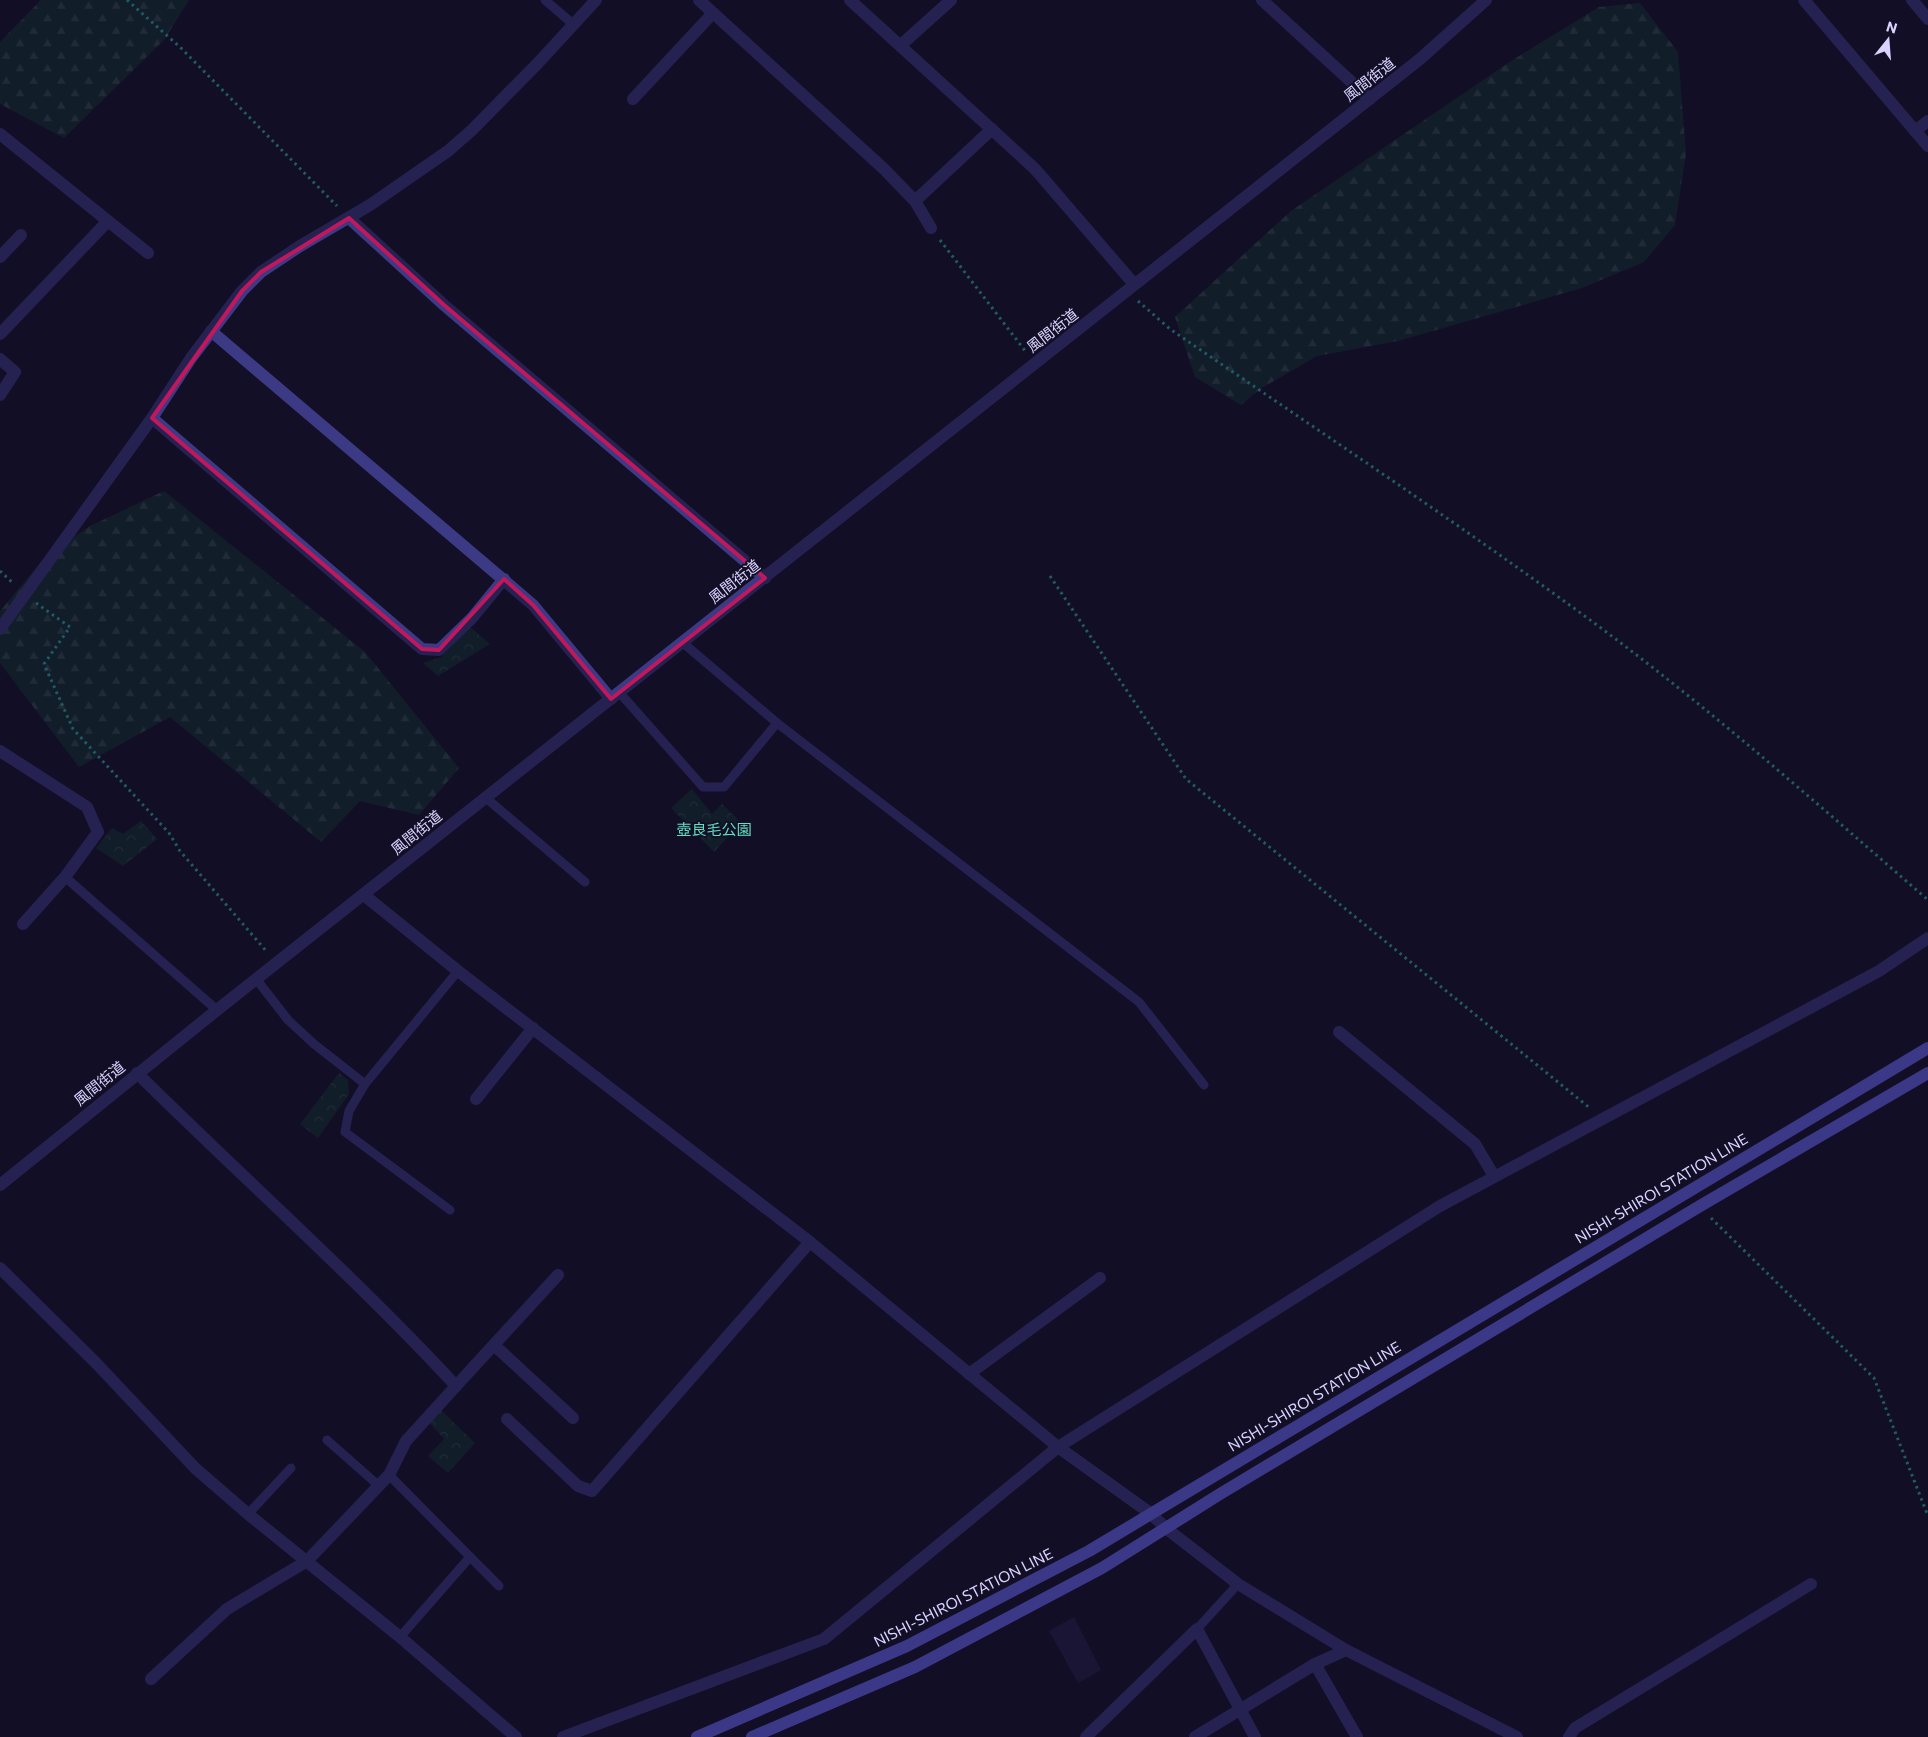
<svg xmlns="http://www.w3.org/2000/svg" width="1928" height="1737" viewBox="0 0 1928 1737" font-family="Commissioner,'Noto Sans JP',sans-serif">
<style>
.forest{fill:url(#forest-firs)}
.park{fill:url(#park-crowns)}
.building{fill:#241b47}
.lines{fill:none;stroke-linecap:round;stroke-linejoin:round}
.path{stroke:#2fb8b0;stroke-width:3;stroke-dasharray:2.5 4;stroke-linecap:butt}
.service{stroke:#3d3a85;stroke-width:9}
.minor{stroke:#3d3a85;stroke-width:12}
.tertiary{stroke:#3d3a85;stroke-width:12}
.secondary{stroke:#6f6bff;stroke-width:12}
.marked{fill:none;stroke:#c2185b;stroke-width:4;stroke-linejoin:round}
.labels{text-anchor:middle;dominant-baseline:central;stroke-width:4;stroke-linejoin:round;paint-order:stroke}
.street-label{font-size:15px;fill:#d9d4ff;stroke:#130f26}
.park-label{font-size:15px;fill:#5fe0c0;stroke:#130f26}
</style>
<defs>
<pattern id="forest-firs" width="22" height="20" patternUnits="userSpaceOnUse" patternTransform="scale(1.25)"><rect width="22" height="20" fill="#12302f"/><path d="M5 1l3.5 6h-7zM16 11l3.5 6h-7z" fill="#344d4e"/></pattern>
<pattern id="park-crowns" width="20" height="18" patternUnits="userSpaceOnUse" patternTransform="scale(1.25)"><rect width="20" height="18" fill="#12302f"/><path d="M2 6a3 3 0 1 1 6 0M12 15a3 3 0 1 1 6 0" fill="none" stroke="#344d4e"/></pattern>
</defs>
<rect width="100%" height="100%" fill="#130f26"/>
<g class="forest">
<polygon points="41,0 189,0 164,40 64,138 0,104 0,42"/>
<polygon points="1640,3 1678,52 1686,154 1675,225 1644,262 1582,288 1398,341 1317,356 1260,389 1241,405 1195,377 1175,317 1291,211 1511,61 1599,7"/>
<polygon points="164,491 365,652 459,768 419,815 360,801 321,842 170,717 79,767 0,663 0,611 46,556 90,526"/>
</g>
<g class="park">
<polygon points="470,627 490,644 438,676 423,663 441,657"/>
<polygon points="692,789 712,814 722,804 741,823 714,852 671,808"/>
<polygon points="141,821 157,839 123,866 96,848 112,828 123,834"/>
<polygon points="339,1073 348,1080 349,1094 318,1138 300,1124"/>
<polygon points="441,1410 475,1443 448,1473 428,1456 444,1439 429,1422"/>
</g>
<polygon class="building" points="1074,1617 1101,1670 1078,1683 1049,1631"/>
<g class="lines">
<g class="path">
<polyline points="127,0 181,48 337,206"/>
<polyline points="940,240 1026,352"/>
<path d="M1138,301L1170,329C1314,428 1460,524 1601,628C1715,713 1821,807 1928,900"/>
<polyline points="0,571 14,584"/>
<polyline points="1050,576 1186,779 1591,1109"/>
<polyline points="36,603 70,627 44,664 73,729 169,833 180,851 267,952"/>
<polyline points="1711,1218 1874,1378 1928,1516"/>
</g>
<g class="service">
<polyline points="545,0 573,24"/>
<polyline points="682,642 777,723 1139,1002 1204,1085"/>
<polyline points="619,692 703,787 724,787 777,723"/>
<polyline points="486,798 585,882"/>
<polyline points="65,877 217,1010"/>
<polyline points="257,980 288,1020 314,1044 365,1084"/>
<polyline points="450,1210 345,1132 349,1111 365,1084 458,971"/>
<polyline points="327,1440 378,1485"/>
<polyline points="389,1475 499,1586"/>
<polyline points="248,1514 291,1468"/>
<polyline points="1197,1629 1238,1584"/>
<polyline points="400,1637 470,1557"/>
</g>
<g class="minor">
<polyline points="699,0 884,169 915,201 931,228"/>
<polyline points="850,0 1035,169 1134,284"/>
<polyline points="1262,0 1370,99"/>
<polyline points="1804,0 1928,146"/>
<polyline points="1912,0 1928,19"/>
<polyline points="901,45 951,0"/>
<polyline points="633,99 713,13"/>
<polyline points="1915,131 1928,121"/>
<polyline points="0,134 108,221 0,334"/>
<polyline points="915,201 992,129"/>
<polyline points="349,218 444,305 765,578"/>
<polyline points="108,221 148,253"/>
<polyline points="0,257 21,235"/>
<polyline points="211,331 533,605 611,699"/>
<polyline points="0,359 15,372 0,395"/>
<polyline points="152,418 422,649 439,650 472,618 504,579"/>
<polyline points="0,629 152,418 191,358 242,291 261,272 300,246 370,205 448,151 472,130 538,63 596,0"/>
<polyline points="0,751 87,807 98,832 65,877 23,924"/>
<polyline points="364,895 458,971 810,1242 1058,1447 1150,1513 1167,1529 1238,1584 1346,1650 1517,1737"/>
<polyline points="1339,1032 1475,1144 1494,1176"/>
<path d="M137,1073C243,1178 355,1277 456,1386L406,1441L389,1475L307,1561L227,1609L151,1679"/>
<polyline points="476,1099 533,1028"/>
<polyline points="0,1268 96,1363 195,1468 248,1514 400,1637 516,1737"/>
<polyline points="494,1345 573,1418"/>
<polyline points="969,1374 1100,1278"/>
<polyline points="456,1386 558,1275"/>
<polyline points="507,1419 578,1486 592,1491 810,1242"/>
<polyline points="1315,1664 1357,1737"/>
<polyline points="563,1737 824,1639 1058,1447 1440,1206 1879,971 1928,938"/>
<polyline points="1086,1737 1197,1629 1255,1737"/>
<polyline points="1195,1737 1315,1664 1346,1650"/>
<polyline points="1569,1737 1575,1728 1811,1584"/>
</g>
<polyline class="tertiary" points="0,1185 217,1010 1420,59 1486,0"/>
<g class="secondary">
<polyline points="697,1737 907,1646 1089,1551 1928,1048"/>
<polyline points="752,1737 915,1667 1102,1568 1220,1494 1700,1206 1928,1073"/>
</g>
</g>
<path d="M0 0H1928V1737H0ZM349,218L444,305L765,578L611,699L533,605L504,579L439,650L422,649L152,418L242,291L261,272Z" fill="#130f26" fill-opacity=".55" fill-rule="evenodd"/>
<path class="marked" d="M349,218L444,305L765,578L611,699L533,605L504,579L439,650L422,649L152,418L242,291L261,272Z"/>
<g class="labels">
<g class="street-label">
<text transform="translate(1369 79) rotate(-38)">風間街道</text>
<text transform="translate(1052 330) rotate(-38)">風間街道</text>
<text transform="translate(734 581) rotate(-38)">風間街道</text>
<text transform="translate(416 832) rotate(-39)">風間街道</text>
<text transform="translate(99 1083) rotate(-39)">風間街道</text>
<text transform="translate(1661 1188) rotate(-31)">NISHI-SHIROI STATION LINE</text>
<text transform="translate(1314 1396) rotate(-31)">NISHI-SHIROI STATION LINE</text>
<text transform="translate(963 1597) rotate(-27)">NISHI-SHIROI STATION LINE</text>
</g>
<g class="park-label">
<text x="714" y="829">壺良毛公園</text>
</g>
</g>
<g transform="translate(1888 40) rotate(17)" stroke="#130f26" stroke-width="4" paint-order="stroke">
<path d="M0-4L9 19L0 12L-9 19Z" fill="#d9d4ff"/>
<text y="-8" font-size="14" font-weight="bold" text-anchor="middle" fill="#d9d4ff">N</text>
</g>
</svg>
